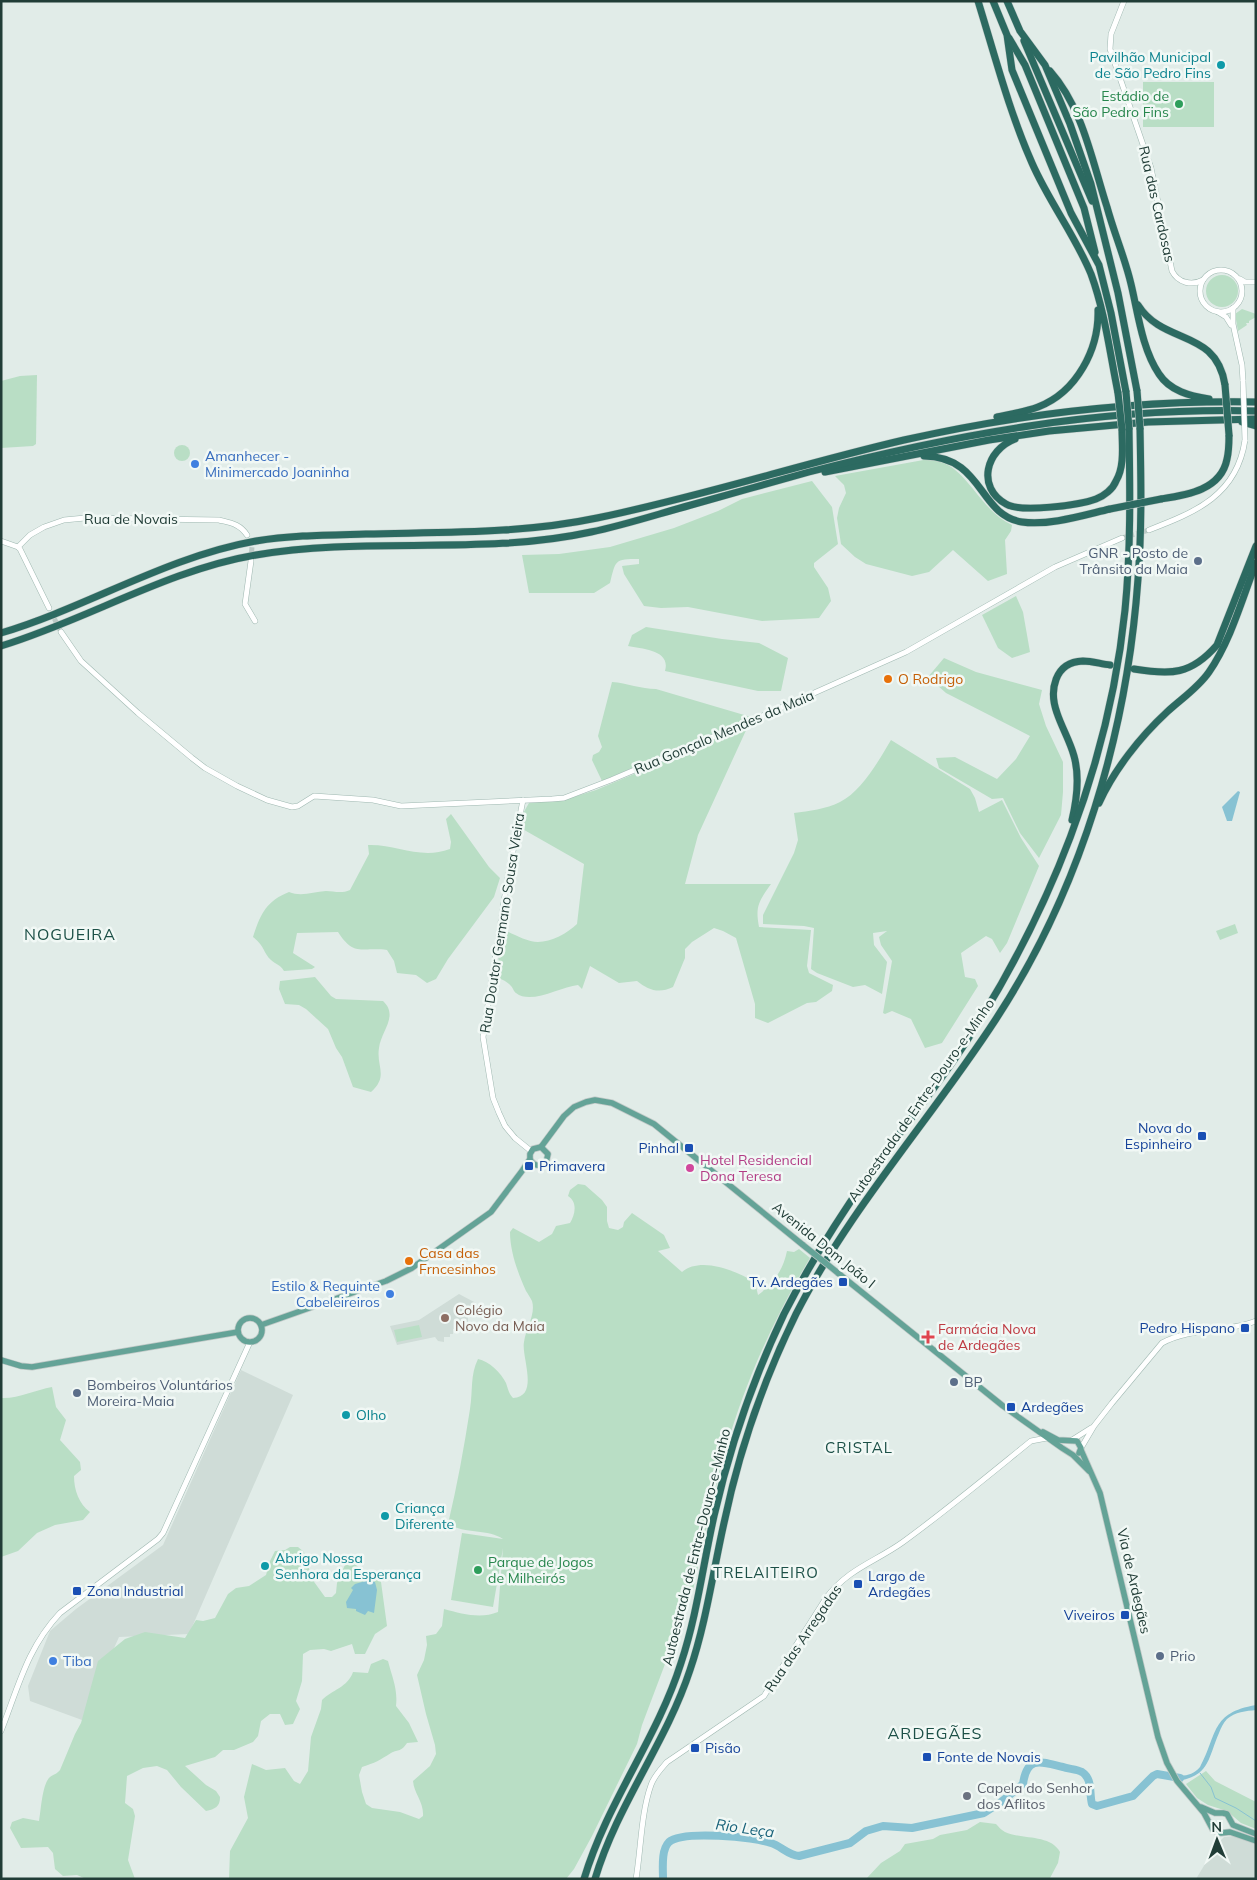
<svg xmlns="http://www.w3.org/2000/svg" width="1257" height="1880" viewBox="0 0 1257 1880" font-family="Mulish,sans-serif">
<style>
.built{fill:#cfdcd7}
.green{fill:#b9dec5}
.water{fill:#87c2d3}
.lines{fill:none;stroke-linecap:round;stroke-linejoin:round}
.stream{stroke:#87c2d3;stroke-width:1}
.river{stroke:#87c2d3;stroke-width:8}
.secondary-tunnel{stroke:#bbc9c5;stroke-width:5;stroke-dasharray:5 2.5;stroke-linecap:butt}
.secondary-casing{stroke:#9fb8b1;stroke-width:6}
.primary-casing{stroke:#c1c9c7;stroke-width:7}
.highway-casing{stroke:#c1c9c7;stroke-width:8}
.secondary{stroke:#fff;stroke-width:5}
.primary{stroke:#64a397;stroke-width:5.5}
.highway{stroke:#2c6a61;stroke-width:7}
.secondary-bridge-casing{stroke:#9fb8b1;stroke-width:6;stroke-linecap:butt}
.primary-bridge-casing{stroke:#c1c9c7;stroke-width:7;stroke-linecap:butt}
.highway-bridge-casing{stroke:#c1c9c7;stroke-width:8;stroke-linecap:butt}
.secondary-bridge{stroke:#fff;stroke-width:5}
.primary-bridge{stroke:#64a397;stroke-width:5.5}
.highway-bridge{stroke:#2c6a61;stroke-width:7}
.culture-dot{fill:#0f9aa8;stroke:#f1f8f5;stroke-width:2}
.leisure-dot{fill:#2e9e5b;stroke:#f1f8f5;stroke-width:2}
.shop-dot{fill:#3f7fe0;stroke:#f1f8f5;stroke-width:2}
.service-dot{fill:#5c6f8a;stroke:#f1f8f5;stroke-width:2}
.food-dot{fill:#e8710a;stroke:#f1f8f5;stroke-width:2}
.transit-dot{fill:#1a4fb4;stroke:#f1f8f5;stroke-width:2}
.hotel-dot{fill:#d1479c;stroke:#f1f8f5;stroke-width:2}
.education-dot{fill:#8d6e63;stroke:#f1f8f5;stroke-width:2}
.health-dot{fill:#e0444e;stroke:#f1f8f5;stroke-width:2}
.worship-dot{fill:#6b7280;stroke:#f1f8f5;stroke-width:2}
.labels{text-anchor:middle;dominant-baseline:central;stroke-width:5;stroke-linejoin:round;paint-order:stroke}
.culture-label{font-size:14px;fill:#0d838f;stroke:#f1f8f5;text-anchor:start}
.leisure-label{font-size:14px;fill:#27864d;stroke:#f1f8f5;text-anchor:end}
.street-label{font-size:14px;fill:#213d37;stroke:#f1f8f5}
.shop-label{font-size:14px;fill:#366cbe;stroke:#f1f8f5;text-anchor:start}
.service-label{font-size:14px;fill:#4e5e75;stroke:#f1f8f5;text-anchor:start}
.food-label{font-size:14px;fill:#c56008;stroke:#f1f8f5;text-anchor:start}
.transit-label{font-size:14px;fill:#164399;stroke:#f1f8f5;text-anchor:start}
.hotel-label{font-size:14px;fill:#b23c85;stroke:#f1f8f5;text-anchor:start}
.education-label{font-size:14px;fill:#785e54;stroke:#f1f8f5;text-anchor:start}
.health-label{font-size:14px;fill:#be3a42;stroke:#f1f8f5;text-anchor:start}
.worship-label{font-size:14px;fill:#5b616d;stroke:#f1f8f5;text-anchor:start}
.neighbourhood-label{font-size:15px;letter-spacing:1px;fill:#1c5047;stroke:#f1f8f5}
.water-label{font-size:15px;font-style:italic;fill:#19637a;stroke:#f1f8f5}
.quarter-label{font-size:16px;letter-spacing:1px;fill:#1c5047;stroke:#f1f8f5}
</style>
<rect width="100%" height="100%" fill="#e1ece8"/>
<g class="built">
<polygon points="459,1294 476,1303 468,1315 468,1324 464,1326 464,1328 453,1329 453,1334 450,1334 450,1337 444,1337 444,1342 438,1341 435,1337 397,1345 390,1326 419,1320"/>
<polygon points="241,1370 293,1395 189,1634 119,1637 82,1720 30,1701 28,1686 50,1631 76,1609 163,1545"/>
<polygon points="1234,1836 1256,1844 1256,1879 1196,1879 1217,1844 1224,1837"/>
</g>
<g class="green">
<rect x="1143" y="82" width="71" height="45"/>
<circle cx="1222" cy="291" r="16"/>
<polygon points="1242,309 1256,314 1256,317 1249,321 1249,323 1246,323 1247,325 1238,331 1235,314"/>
<polygon points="37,375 36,444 33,446 1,448 1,381 20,376"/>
<circle cx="182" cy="453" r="8"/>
<path d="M929,459C938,461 947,463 954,469C975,486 986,513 1012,525L1011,531L1005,540L1007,574L988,581L953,550L929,572L912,576L866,564L855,557L841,544L837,518L839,508L846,493L844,485L835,476Z"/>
<path d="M812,481L832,507L838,544L814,563V567L828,588L831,601L819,618L762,621L688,607L661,608L644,606L624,574L622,566L639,564V559C614,559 616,560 610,583L594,593H529L522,555L559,554L610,547L674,528L718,511L742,499Z"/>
<polygon points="1016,596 1023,612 1030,652 1012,658 998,648 982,615"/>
<path d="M646,627L722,639L759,643L788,658L781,691H758L665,671C671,650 643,649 628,646L632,635Z"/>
<polygon points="944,658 976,672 1042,690 1039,704 1046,726 1063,762 1063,792 1061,815 1039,858 1020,833 1003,798 992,799 939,768 936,758 955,757 997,779 1016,759 1030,736 946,693 928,677"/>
<path d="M612,682C627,683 641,689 656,689L751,717L602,781L592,760L593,755L599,752L602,747L598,736Z"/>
<path d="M748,726L698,835L685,884H771C759,901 755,906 759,927L811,930L807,966L809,973L833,985L832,991L816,1002L807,1003L768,1023L755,1018V1004L736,938L723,931L714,928L692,942L685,949V958L673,987C659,994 648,990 637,981L619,983L590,966L582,989L578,985C560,987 531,1005 516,993C514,992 513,988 511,986C508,982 503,980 498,978L497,968L504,930C513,934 527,942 538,942C551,942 568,933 577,924L584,864L519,827L522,815L529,803L567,799L596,790Z"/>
<path d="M891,740L970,789L975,798L979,812L1002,800L1021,838L1039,866L1007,943L1000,953L992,939L986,936L961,953L965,977L975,979L978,986L942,1043L925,1048L911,1019L892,1011L885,1014L883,1013L892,961L881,945L879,937L887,931L873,933L874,945L887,962L882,994L865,985L853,987L817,973L811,969L814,928L804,926L763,924V915L794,853L798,840L794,813C809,811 826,809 840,802C862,791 879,760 891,740Z"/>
<path d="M451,814L489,867L500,878L494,897L448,959L436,979L427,983L416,975L397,973L394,961L387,950C362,947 354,957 338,932L297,933L293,953L315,967L312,969L284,971C280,964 276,965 271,960C263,953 265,946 253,937C260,915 266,901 289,892C301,897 313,892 326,891C334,891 341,894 350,890L369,854L368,845C397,844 420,860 450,849L451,842L446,819Z"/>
<polygon points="1235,924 1238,933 1220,940 1216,931"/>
<path d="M315,977L331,996L336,999L383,1001C399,1016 381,1031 379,1048C376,1067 389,1076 371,1092L353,1087L342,1057L336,1048L328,1029L306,1009L299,1005L285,1004L279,989L280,981Z"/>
<path d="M578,1184L585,1185L602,1200L607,1207V1221L609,1228L618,1230L623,1227L624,1222L632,1213L664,1235L670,1248L658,1251L682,1272C701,1256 736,1271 755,1282L758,1295C774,1283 783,1270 787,1251L794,1252L799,1249L810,1258C774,1318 745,1382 726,1449C713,1495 703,1543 693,1590L679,1608L682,1619L642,1725L637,1744L592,1836L574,1869L566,1879H229L230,1851L248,1818L244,1797L252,1764L266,1770L285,1768L294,1781L300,1784L308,1771L311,1737L321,1709L322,1700C332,1690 348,1687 353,1672L368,1673L371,1664L383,1659L388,1661C392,1677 398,1689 396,1706L409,1723L418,1742L407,1743C401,1752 399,1749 391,1753C380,1760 375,1763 362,1767L359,1775L362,1792L366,1804L372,1808L400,1812L419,1819L423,1816C424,1802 414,1794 413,1781L430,1766L436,1754L435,1745L426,1714L417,1675L424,1660L427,1645L426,1636L436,1634L442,1626L444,1609C462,1614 481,1619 498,1612L503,1548L493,1607L451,1600L462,1533L503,1539C489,1529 465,1534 448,1524C457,1486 464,1448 470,1409C473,1391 470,1375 478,1359C489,1361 501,1373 506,1383C508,1389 509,1394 513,1398C540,1397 521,1356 524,1342C526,1328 536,1314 532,1301C530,1297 528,1294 526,1291C518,1273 510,1252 510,1232L513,1228L539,1242L552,1234L556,1226L570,1223C575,1215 578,1202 568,1196L570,1190Z"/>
<polygon points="419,1325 422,1337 397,1342 394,1330"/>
<path d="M52,1387L56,1407L66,1420L60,1440L80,1462L81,1470L74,1476C74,1490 79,1504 90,1512L83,1520L55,1525L37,1533L18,1551L1,1557V1398C18,1399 35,1390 52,1387Z"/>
<path d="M290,1547H298L304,1552L312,1579L325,1597H332L336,1593L337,1583L348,1558L363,1571L377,1576L381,1582L387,1626L375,1634L365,1654H355L352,1644L331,1651L324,1649L310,1650L303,1654L302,1681L296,1701L300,1709L293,1724L285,1725L280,1714H270L261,1721L258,1736L253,1742L234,1750H223L215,1757L185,1766L206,1785L216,1791L220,1797C220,1807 215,1809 206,1811L181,1787L167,1770L157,1766L143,1768L127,1776L125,1803L133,1809L135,1816L128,1860L135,1879H86L77,1875L63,1876L55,1869L53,1853L48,1847L21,1848L10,1828L12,1822L23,1818L39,1821C41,1811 42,1784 50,1777C54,1774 57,1774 60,1770L75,1734L81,1723L98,1661L125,1639L145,1632L185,1638L196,1620L203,1621L215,1618L228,1594L236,1588L249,1586L266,1575L270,1561L275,1551L285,1550Z"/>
<polygon points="1206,1771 1215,1781 1256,1802 1256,1829 1241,1823 1227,1811 1208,1805 1197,1798 1186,1784"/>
<path d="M980,1822L996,1824C999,1827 1001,1830 1005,1832C1022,1840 1050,1834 1060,1852L1058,1863L1050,1878L866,1879L881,1863L900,1851L905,1844L933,1839L940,1835L967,1830Z"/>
</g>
<g class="water">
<polygon points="1238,791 1240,792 1232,821 1227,821 1222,807"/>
<polygon points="369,1580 375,1582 377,1590 374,1613 368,1611 365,1615 356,1611 356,1609 347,1608 346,1602 353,1590 351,1588 355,1584"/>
<path d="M1256,1705V1710C1246,1711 1235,1712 1227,1719C1223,1723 1221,1728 1219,1733C1208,1758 1210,1776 1177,1781L1174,1775C1184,1777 1193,1775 1200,1767C1218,1734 1210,1713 1256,1705Z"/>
</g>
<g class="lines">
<polyline class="stream" points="1200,1773 1211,1787 1215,1798 1236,1808 1256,1821"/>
<path class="river" d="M663,1879C663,1868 661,1850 669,1842C682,1830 755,1837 771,1843C781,1846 788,1855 799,1856L850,1843L866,1831L883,1826L912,1828L984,1813L1001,1802L1023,1784C1027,1755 1041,1762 1063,1767C1068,1769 1077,1769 1082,1772C1093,1779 1089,1794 1092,1804L1097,1806L1133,1796L1153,1776L1157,1774L1180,1778"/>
<g class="secondary-tunnel">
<polyline points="1122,538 1149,530"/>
<polyline points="250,540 252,547 251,558"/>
<polyline points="51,612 61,632"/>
</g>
<defs>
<g id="secondary">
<path d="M1124,1L1111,34L1110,49L1151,168L1172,271C1178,283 1192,286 1203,280"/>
<circle cx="1221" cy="291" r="21"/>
<polyline points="1240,279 1245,282 1256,282"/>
<polyline points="1233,308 1233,324 1242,365 1243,381"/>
<polyline points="1218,312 1226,317 1231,325"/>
<path d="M1149,530C1196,512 1237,495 1245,440"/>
<polyline points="1,541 18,547 20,549 49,608"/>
<path d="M18,547L30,535L44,527L64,520L85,518L219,520C231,523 240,524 247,535"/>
<polyline points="251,561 245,604 255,621"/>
<polyline points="61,632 81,661 138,713 192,758 205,768 237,786 267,800 292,807 298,806 314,796 373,800 401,806 552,799 564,798 611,780 767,714 906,652 1055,567 1122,538"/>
<polyline points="523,800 507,882 483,1037 493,1098 499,1113 505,1126 515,1138 531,1151"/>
<polyline points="1072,1440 1091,1428"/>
<path d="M1081,1448L1094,1426L1112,1403L1162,1343C1191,1327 1226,1333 1256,1321"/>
<path d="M1,1731C18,1688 27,1648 60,1613L158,1539L163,1533L250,1342"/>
<path d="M636,1879C641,1849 641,1813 651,1785C654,1776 661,1769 667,1762L764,1696L826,1598C849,1568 875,1562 903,1542C947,1510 989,1475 1031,1441L1047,1438"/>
</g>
<g id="primary">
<polyline points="541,1147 564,1116 574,1107 586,1102 595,1100 612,1103 654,1124 803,1245"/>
<polyline points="838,1273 1003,1406 1062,1448 1073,1455 1089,1471"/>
<circle cx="250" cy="1330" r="12"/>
<path d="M261,1325L386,1281L412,1268L491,1212L522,1171L530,1159V1154L533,1149L541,1147L548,1154L546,1163C540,1167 533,1166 530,1159"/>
<polyline points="1,1360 21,1366 32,1367 238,1332"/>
<polyline points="1043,1432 1058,1440 1077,1441 1081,1448 1079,1453"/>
<polyline points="1081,1450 1100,1493 1158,1737 1167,1763 1177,1781 1204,1813 1213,1830 1221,1833 1230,1832 1256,1841"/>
<polyline points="1201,1807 1215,1813 1223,1813 1227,1814 1233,1825 1256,1834"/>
</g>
<g id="highway">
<path d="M978,1C995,56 1009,111 1032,163C1049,202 1075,235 1091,274C1105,312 1110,354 1118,393"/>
<polyline points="993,1 1007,35 1012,70 1071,213 1099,265 1111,313 1126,392"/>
<polyline points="1007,1 1020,31 1045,65 1070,124 1091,184 1118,293 1137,391"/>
<polyline points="1009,38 1025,65 1084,208 1095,252"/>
<polyline points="1024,41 1092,201"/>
<path d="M1050,71C1083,108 1092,161 1107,207C1114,233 1125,258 1131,284C1138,313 1142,349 1159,374C1170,391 1190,396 1209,399"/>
<path d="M1138,305C1164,346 1216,328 1225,385"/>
<path d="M997,417C1011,414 1025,412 1038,407C1077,392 1099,349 1098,310"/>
<polyline points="1242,422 1256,426"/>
<path d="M1015,439C986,450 976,487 1006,504C1021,513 1080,505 1096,499C1104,496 1113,489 1116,481C1125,466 1122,445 1122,429"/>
<path d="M924,456C984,457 978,515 1022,522C1049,526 1084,515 1110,509"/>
<polyline points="825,472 989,440 1049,431 1148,422 1256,419"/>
<path d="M1161,499C1187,495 1221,490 1227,459C1229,451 1229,443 1229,435"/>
<path d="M1,633C88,607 166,557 256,541C292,535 329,535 366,534C443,532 521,534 597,518C700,497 801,464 904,440C1019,414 1137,400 1256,402"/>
<path d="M1,646C87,620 167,570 256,555C366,536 481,556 591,532C625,525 658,514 691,505C730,494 770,483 809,472C956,434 1104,407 1256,411"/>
<path d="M1134,669C1171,675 1191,675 1217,645L1256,546"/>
<path d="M1099,803C1114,770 1140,737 1167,712C1181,699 1198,688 1209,672C1231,640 1242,599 1256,563"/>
<path d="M1072,820C1077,799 1080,777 1074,756C1070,741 1062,728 1057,713C1049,691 1054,662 1083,661C1092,661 1101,664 1110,665"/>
<path d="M584,1879C607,1802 657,1739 681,1663C697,1615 703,1565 714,1516C730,1446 753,1379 784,1314C808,1267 836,1222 866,1179C898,1134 934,1091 964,1045C1049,915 1109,765 1125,610C1131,550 1130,489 1129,428"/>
<path d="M595,1879C617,1805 666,1743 690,1670C706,1623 713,1572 724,1523C739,1451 763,1381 796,1314C850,1208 931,1119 996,1019C1081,889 1127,733 1138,579C1142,529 1141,478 1140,428"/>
</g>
</defs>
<use href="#secondary" class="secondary-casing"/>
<use href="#primary" class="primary-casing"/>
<use href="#highway" class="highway-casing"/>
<use href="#secondary" class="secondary"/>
<use href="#primary" class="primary"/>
<use href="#highway" class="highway"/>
<defs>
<polyline id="secondary-bridge" points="1243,381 1245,440"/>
<polyline id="primary-bridge" points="803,1245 838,1273"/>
<g id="highway-bridge">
<polyline points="1225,385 1229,435"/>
<polyline points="1137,391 1140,428"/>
<polyline points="1126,392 1129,428"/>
<polyline points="1118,393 1122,429"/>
<polyline points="1110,509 1161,499"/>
</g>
</defs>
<use href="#secondary-bridge" class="secondary-bridge-casing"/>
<use href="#primary-bridge" class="primary-bridge-casing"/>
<use href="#highway-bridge" class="highway-bridge-casing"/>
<use href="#secondary-bridge" class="secondary-bridge"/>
<use href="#primary-bridge" class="primary-bridge"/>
<use href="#highway-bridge" class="highway-bridge"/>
</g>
<g class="culture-dot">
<circle cx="1221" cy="65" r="5"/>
<circle cx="346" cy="1415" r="5"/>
<circle cx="385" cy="1516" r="5"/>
<circle cx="265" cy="1566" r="5"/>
</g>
<g class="leisure-dot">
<circle cx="1179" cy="104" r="5"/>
<circle cx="478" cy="1570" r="5"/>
</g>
<g class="shop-dot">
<circle cx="195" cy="464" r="5"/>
<circle cx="390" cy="1294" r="5"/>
<circle cx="53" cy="1661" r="5"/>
</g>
<g class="service-dot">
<circle cx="1198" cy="561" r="5"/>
<circle cx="954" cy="1382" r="5"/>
<circle cx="77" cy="1393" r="5"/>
<circle cx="1160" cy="1656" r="5"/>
</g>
<g class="food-dot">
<circle cx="888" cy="679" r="5"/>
<circle cx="409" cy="1261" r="5"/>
</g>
<g class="transit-dot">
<rect x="1197" y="1131" width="10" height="10" rx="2.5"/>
<rect x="684" y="1143" width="10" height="10" rx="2.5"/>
<rect x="524" y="1161" width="10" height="10" rx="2.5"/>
<rect x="838" y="1277" width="10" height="10" rx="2.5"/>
<rect x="1240" y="1323" width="10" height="10" rx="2.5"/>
<rect x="1006" y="1402" width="10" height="10" rx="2.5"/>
<rect x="853" y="1579" width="10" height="10" rx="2.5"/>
<rect x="72" y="1586" width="10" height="10" rx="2.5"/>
<rect x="1120" y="1610" width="10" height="10" rx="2.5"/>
<rect x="690" y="1743" width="10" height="10" rx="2.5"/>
<rect x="922" y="1752" width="10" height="10" rx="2.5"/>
</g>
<circle class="hotel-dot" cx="690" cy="1168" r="5"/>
<circle class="education-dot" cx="445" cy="1318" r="5"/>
<path class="health-dot" d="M925.5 1329.5h5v5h5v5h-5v5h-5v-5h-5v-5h5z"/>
<circle class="worship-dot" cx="967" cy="1796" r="5"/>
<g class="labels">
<g class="culture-label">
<text x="1211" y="57" text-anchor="end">Pavilhão Municipal<tspan x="1211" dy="16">de São Pedro Fins</tspan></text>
<text x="356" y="1415">Olho</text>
<text x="395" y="1508">Criança<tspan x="395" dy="16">Diferente</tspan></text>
<text x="275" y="1558">Abrigo Nossa<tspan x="275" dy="16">Senhora da Esperança</tspan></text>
</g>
<g class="leisure-label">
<text x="1169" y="96">Estádio de<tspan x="1169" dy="16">São Pedro Fins</tspan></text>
<text x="488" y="1562" text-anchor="start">Parque de Jogos<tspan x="488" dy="16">de Milheirós</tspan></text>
</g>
<g class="street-label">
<text transform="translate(1157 204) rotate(77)">Rua das Cardosas</text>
<text x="131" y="519">Rua de Novais</text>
<text transform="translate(724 732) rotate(-23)">Rua Gonçalo Mendes da Maia</text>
<text transform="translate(502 923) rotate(-81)">Rua Doutor Germano Sousa Vieira</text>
<text transform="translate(921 1100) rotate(-55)">Autoestrada de Entre-Douro-e-Minho</text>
<text transform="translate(824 1245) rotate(39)">Avenida Dom João I</text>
<text transform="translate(696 1547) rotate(-76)">Autoestrada de Entre-Douro-e-Minho</text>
<text transform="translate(1134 1581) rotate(77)">Via de Ardegães</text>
<text transform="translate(803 1638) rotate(-56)">Rua das Arregadas</text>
</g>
<g class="shop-label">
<text x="205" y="456">Amanhecer -<tspan x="205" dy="16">Minimercado Joaninha</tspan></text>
<text x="380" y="1286" text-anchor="end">Estilo &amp; Requinte<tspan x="380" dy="16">Cabeleireiros</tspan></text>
<text x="63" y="1661">Tiba</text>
</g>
<g class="service-label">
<text x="1188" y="553" text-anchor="end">GNR - Posto de<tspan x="1188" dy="16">Trânsito da Maia</tspan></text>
<text x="964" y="1382">BP</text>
<text x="87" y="1385">Bombeiros Voluntários<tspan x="87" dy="16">Moreira-Maia</tspan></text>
<text x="1170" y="1656">Prio</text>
</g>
<g class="food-label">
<text x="898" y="679">O Rodrigo</text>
<text x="419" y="1253">Casa das<tspan x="419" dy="16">Frncesinhos</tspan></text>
</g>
<g class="transit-label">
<text x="1192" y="1128" text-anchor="end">Nova do<tspan x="1192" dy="16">Espinheiro</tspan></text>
<text x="679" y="1148" text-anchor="end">Pinhal</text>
<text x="539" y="1166">Primavera</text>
<text x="833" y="1282" text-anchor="end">Tv. Ardegães</text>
<text x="1235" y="1328" text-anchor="end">Pedro Hispano</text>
<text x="1021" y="1407">Ardegães</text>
<text x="868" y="1576">Largo de<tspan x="868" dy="16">Ardegães</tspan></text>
<text x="87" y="1591">Zona Industrial</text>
<text x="1115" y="1615" text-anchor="end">Viveiros</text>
<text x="705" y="1748">Pisão</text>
<text x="937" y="1757">Fonte de Novais</text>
</g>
<g class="hotel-label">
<text x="700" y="1160">Hotel Residencial<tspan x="700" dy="16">Dona Teresa</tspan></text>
</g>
<g class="education-label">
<text x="455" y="1310">Colégio<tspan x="455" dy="16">Novo da Maia</tspan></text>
</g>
<g class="health-label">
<text x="938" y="1329">Farmácia Nova<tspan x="938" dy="16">de Ardegães</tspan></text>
</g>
<g class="worship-label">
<text x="977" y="1788">Capela do Senhor<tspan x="977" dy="16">dos Aflitos</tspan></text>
</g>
<g class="neighbourhood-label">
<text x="859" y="1447">CRISTAL</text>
<text x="766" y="1572">TRELAITEIRO</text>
</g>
<g class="water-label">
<text transform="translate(745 1828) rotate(8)">Rio Leça</text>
</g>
<g class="quarter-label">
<text x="70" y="934">NOGUEIRA</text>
<text x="935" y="1733">ARDEGÃES</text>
</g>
</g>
<rect width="1257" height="1880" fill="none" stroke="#213d37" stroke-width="5"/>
<g transform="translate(1217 1840) rotate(359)" stroke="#f1f8f5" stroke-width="4" paint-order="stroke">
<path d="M0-4L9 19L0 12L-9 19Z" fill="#213d37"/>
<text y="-8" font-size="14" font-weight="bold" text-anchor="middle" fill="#213d37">N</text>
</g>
</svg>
